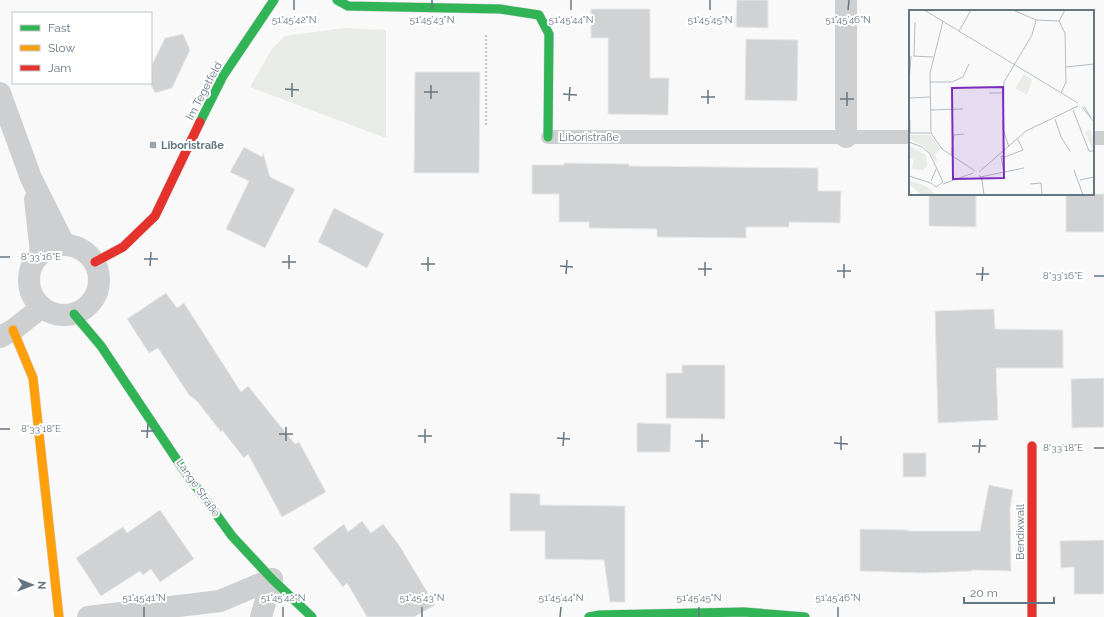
<svg xmlns="http://www.w3.org/2000/svg" width="1104" height="617" viewBox="0 0 1104 617" font-family="Raleway,sans-serif">
<style>
.green{fill:#e8ebe6}
.building{fill:#d0d2d3;stroke:#e8e8e8}
.lines{fill:none;stroke-linecap:round;stroke-linejoin:round}
.fast-casing{stroke:#d5d6d7;stroke-width:10}
.slow-casing{stroke:#d5d6d7;stroke-width:10}
.jam-casing{stroke:#d5d6d7;stroke-width:10}
.path{stroke:#cbcccd;stroke-width:2.5;stroke-dasharray:2 2;stroke-linecap:butt}
.lane{stroke:#cecfd0;stroke-width:14}
.street{stroke:#cecfd0;stroke-width:22}
.fast{stroke:#30b455;stroke-width:9}
.slow{stroke:#ff9f0a;stroke-width:9}
.jam{stroke:#e5322d;stroke-width:9}
.ticks{fill:none;stroke:#657683;stroke-width:1.5}
.poi-dot{fill:#99a4ac;stroke:#fff;stroke-width:1.5}
.labels{text-anchor:middle;dominant-baseline:central;stroke-width:4;stroke-linejoin:round;paint-order:stroke}
.street-label{font-size:11px;fill:#657683;stroke:#fff}
.poi-label{font-size:11px;font-weight:bold;fill:#657683;stroke:#fff;text-anchor:start}
.inset-road{fill:none;stroke:#b5bdc3;stroke-width:1}
.view{fill:#7b2cbf;fill-opacity:0.15;stroke:#7b2cbf;stroke-width:2}
.inset-edge{fill:none;stroke:#657683;stroke-width:2}
.ticks-label{font-size:10px;text-anchor:middle;fill:#657683;stroke:#fff;stroke-width:4;stroke-linejoin:round;paint-order:stroke}
</style>
<rect width="100%" height="100%" fill="#f9f9f9"/>
<polygon class="green" points="344,28 386,30 386,138 250,87 272,49 285,36"/>
<g class="building">
<polygon points="737,0 768,0 768,28 736,27"/>
<polygon points="591,9 650,9 650,78 669,78 668,115 608,114 608,38 591,38"/>
<polygon points="183,34 190,50 172,88 155,93 150,83 151,67 165,38"/>
<polygon points="746,39 798,40 797,101 745,100"/>
<polygon points="415,72 480,72 479,173 414,173"/>
<polygon points="244,147 262,157 263,153 270,177 295,189 265,248 226,229 249,181 230,172"/>
<polygon points="564,163 629,164 629,166 818,168 818,191 841,191 840,223 789,222 789,227 746,227 746,238 657,237 657,229 589,228 589,222 559,222 559,194 532,194 532,165 564,165"/>
<polygon points="929,194 976,194 976,227 929,226"/>
<rect x="1066" y="194" width="38" height="38"/>
<polygon points="334,208 384,234 367,268 318,242"/>
<polygon points="166,293 177,308 184,303 241,392 248,386 295,444 299,442 326,492 282,517 248,454 244,458 222,430 221,432 197,401 189,395 158,348 149,353 127,319"/>
<polygon points="994,309 995,329 1063,330 1063,368 996,368 998,420 938,423 935,311"/>
<polygon points="682,365 725,365 725,419 666,418 666,373 682,373"/>
<polygon points="1104,378 1104,427 1072,428 1071,379"/>
<polygon points="637,423 671,424 670,452 637,452"/>
<rect x="903" y="453" width="23" height="24"/>
<polygon points="989,485 1013,490 1010,509 1011,571 972,570 972,571 924,573 860,571 860,529 908,530 908,531 980,531"/>
<polygon points="510,493 540,494 540,505 625,506 625,602 610,602 604,560 545,559 545,531 510,531"/>
<polygon points="160,510 194,559 160,582 151,569 143,575 140,571 101,596 76,558 123,527 127,533"/>
<polygon points="362,521 371,533 383,524 399,545 435,605 414,617 367,617 347,583 343,587 313,548 344,524 348,532"/>
<polygon points="1104,540 1104,594 1074,594 1074,567 1061,568 1060,541"/>
</g>
<g class="lines">
<defs>
<g id="fast">
<polyline points="337,0 348,6 500,9 539,15 549,34 548,137"/>
<polyline points="200,122 223,76 274,0"/>
<polyline points="74,314 101,346 181,466 232,536 272,579 312,617"/>
<polyline points="589,617 600,615 744,612 805,617"/>
</g>
<polyline id="slow" points="13,330 33,378 59,617"/>
<g id="jam">
<polyline points="95,262 123,247 155,216 200,122"/>
<polyline points="1032,446 1032,617"/>
</g>
</defs>
<use href="#fast" class="fast-casing"/>
<use href="#slow" class="slow-casing"/>
<use href="#jam" class="jam-casing"/>
<polyline class="path" points="486,125 486,35"/>
<g class="lane">
<polyline points="548,137 910,137"/>
<polyline points="1093,138 1104,138"/>
</g>
<g class="street">
<polyline points="0,93 31,178 64,244"/>
<polyline points="846,137 846,0"/>
<polyline points="35,199 41,253"/>
<circle cx="64" cy="280" r="35"/>
<polyline points="0,337 13,330 42,307"/>
<polyline points="88,617 220,601 272,579"/>
<polyline points="261,617 272,579"/>
</g>
<use href="#fast" class="fast"/>
<use href="#slow" class="slow"/>
<use href="#jam" class="jam"/>
</g>
<path class="ticks" d="M294,10V0M432,10V0M571,10V0M710,10V0M848,10L849,0M285,89L299,90M424,92H438M563,94L577,95M292,97V83M701,97H715M431,99V85M840,99H854M569,101L570,87M708,104V90M847,106V92M0,257H10M144,259H158M282,262H296M421,264H435M150,266L151,252M560,266L573,267M289,269V255M698,269H712M428,271V257M837,271H851M566,274L567,260M976,274H989M705,276V262M1094,276H1104M844,278V264M982,281L983,267M0,429H10M141,431H155M279,434H293M418,436H432M147,438L148,424M557,438L570,439M286,441V427M695,441H709M425,443V429M834,443L848,444M563,446L564,432M972,446H986M702,448V434M1094,448H1104M841,450V436M979,453L980,439M144,617V607M283,617V607M422,617V607M560,617L561,607M699,617V607M838,617V607"/>
<rect class="poi-dot" x="149" y="141" width="8" height="8" rx="2"/>
<g class="labels">
<g class="street-label">
<text transform="translate(204 91) rotate(-62)">Im Tegetfeld</text>
<text x="589" y="137">Liboristraße</text>
<text transform="translate(198 488) rotate(55)">Lange Straße</text>
<text transform="translate(1020 532) rotate(-90)">Bendixwall</text>
</g>
<g class="poi-label">
<text x="161" y="145">Liboristraße</text>
</g>
</g>
<g transform="translate(909 10)">
<rect width="185" height="185" fill="#f9f9f9"/>
<path d="M115,64L123,70L118,85L106,78ZM181,120L185,128L184,140L176,122ZM0,125H21L31,139L26,144L29,154L15,136L0,129ZM0,136L17,145L18,156L14,160L2,159L5,150L0,147ZM1,171L17,176L27,185H13L2,176Z" fill="#e8ebe6"/>
<path class="inset-road" d="M15,0L169,93M104,0L127,10L150,11M34,11L21,63L22,123L33,139L66,161M50,21L62,0M4,46L24,47M5,46L6,12M157,57L185,54M0,72L2,46M21,72H43L54,67L60,54M80,83H95M152,83L157,72L156,23L150,11L156,0M0,88L21,87M175,96L182,108M173,97L185,112M21,100L54,99M164,100L180,141H185M146,109L152,127L161,141M0,123H22M1,123V110M0,132L13,137L21,144L34,172L27,177L22,173L0,166M100,137L94,119L95,72L123,25L127,10M42,145L45,125L55,124M165,160L174,185M70,162L117,121L169,96M95,163L92,146L96,147L114,140L108,128M70,165L73,170L75,185M71,167L115,158M171,170L185,167M22,171L27,159M34,174L64,163M121,174L132,173L133,185"/>
<path class="view" d="M94,77L95,168L44,169L43,78Z"/>
<rect width="185" height="185" class="inset-edge"/>
</g>
<g class="ticks-label">
<text x="294" y="23">51°45'42"N</text>
<text x="432" y="23">51°45'43"N</text>
<text x="571" y="23">51°45'44"N</text>
<text x="710" y="23">51°45'45"N</text>
<text x="848" y="23">51°45'46"N</text>
<text x="41" y="260">8°33'16"E</text>
<text x="1063" y="279">8°33'16"E</text>
<text x="41" y="432">8°33'18"E</text>
<text x="1063" y="451">8°33'18"E</text>
<text x="144" y="601">51°45'41"N</text>
<text x="283" y="601">51°45'42"N</text>
<text x="422" y="601">51°45'43"N</text>
<text x="561" y="601">51°45'44"N</text>
<text x="699" y="601">51°45'45"N</text>
<text x="838" y="601">51°45'46"N</text>
</g>
<rect x="12" y="12" width="140" height="72" fill="#ffffff" stroke="#c1c8cd"/>
<rect x="20" y="25" width="20" height="6" fill="#30b455" stroke="#c1c8cd"/>
<text x="48" y="32" font-size="12" fill="#657683">Fast</text>
<rect x="20" y="45" width="20" height="6" fill="#ff9f0a" stroke="#c1c8cd"/>
<text x="48" y="52" font-size="12" fill="#657683">Slow</text>
<rect x="20" y="65" width="20" height="6" fill="#e5322d" stroke="#c1c8cd"/>
<text x="48" y="72" font-size="12" fill="#657683">Jam</text>
<g transform="translate(32 585) rotate(91)" stroke="#ffffff" stroke-width="3" paint-order="stroke">
<path d="M0-3L7 15L0 10L-7 15Z" fill="#657683"/>
<text y="-6" font-size="11" font-weight="bold" text-anchor="middle" fill="#657683">N</text>
</g>
<path d="M964 597v6h90v-6" fill="none" stroke="#657683" stroke-width="2"/>
<text x="970" y="597" font-size="12" fill="#657683" stroke="#ffffff" stroke-width="3" paint-order="stroke">20 m</text>
</svg>
